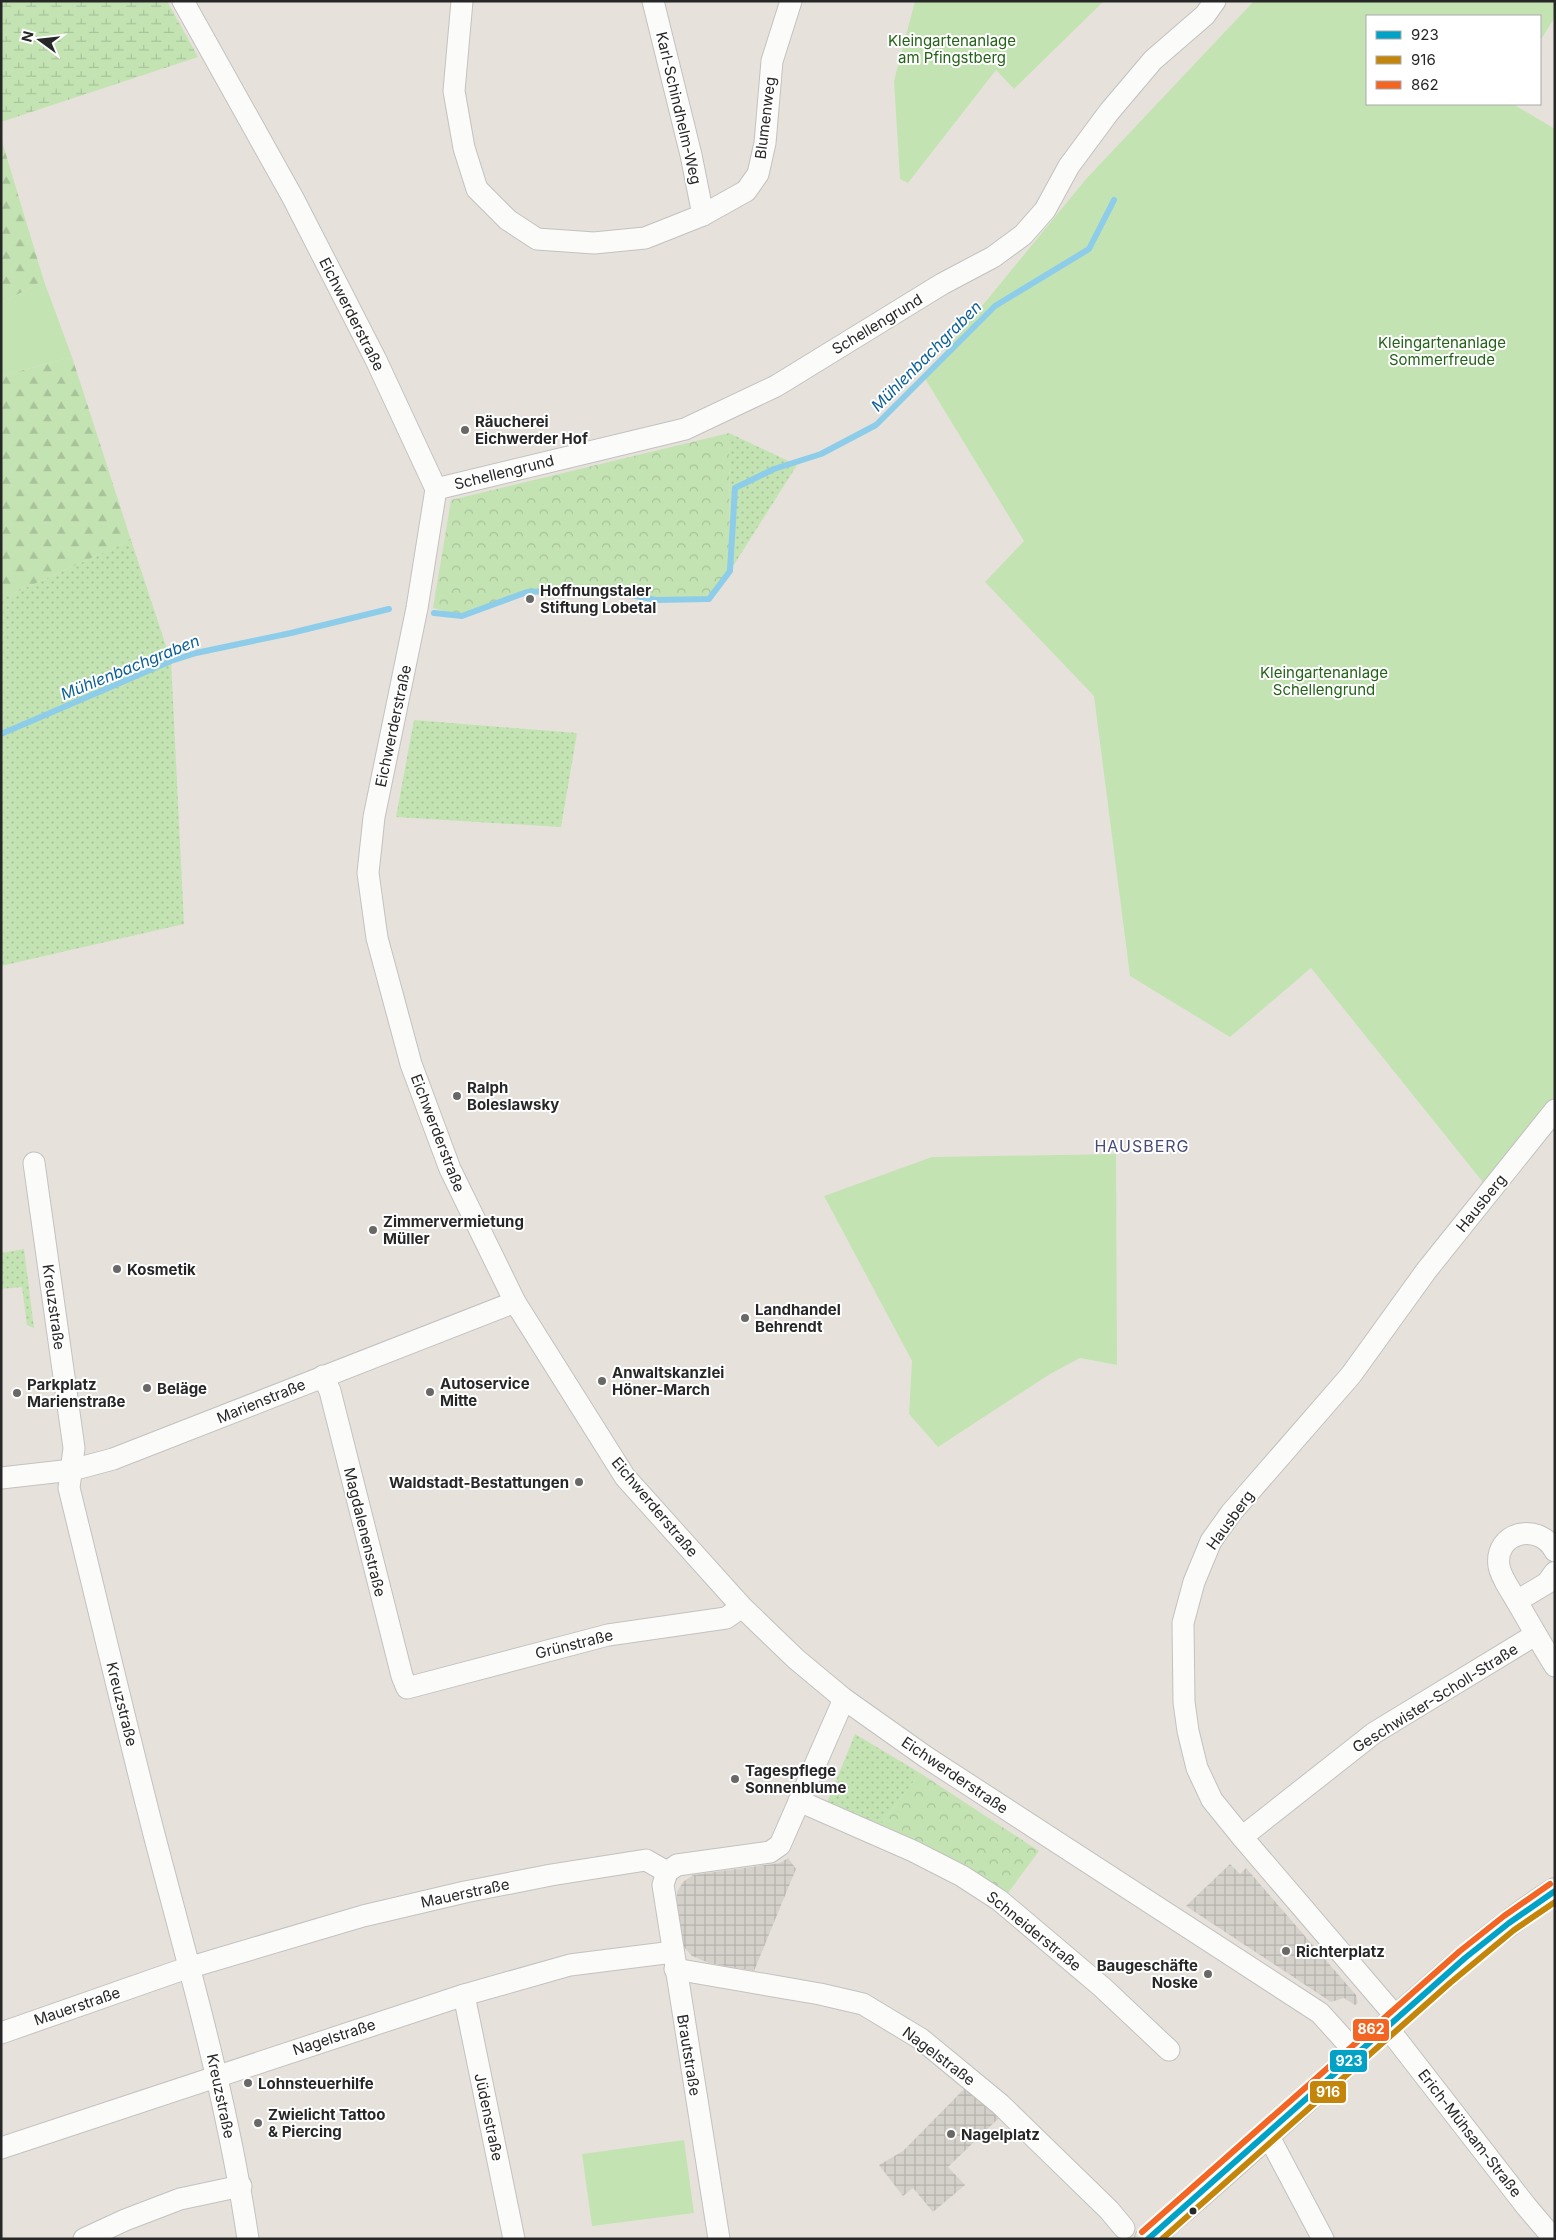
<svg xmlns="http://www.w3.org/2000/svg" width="1556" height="2240" viewBox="0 0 1556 2240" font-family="Inter,sans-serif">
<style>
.grass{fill:url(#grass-dots)}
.forest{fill:url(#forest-firs)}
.wetland{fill:url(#wetland-marsh)}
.park{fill:url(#park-crowns)}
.garden{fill:#c4e3b3}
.plaza{fill:url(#plaza-grid)}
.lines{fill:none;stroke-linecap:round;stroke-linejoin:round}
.stream{stroke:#8dcdea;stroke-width:6}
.minor-casing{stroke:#c3c1c1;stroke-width:23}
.major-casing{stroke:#c3c1bf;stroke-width:28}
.minor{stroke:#fbfbfa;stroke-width:21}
.major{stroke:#e6e2d1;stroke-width:26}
.bus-1-casing{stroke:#fff;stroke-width:10}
.bus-2-casing{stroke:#fff;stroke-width:10}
.bus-3-casing{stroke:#fff;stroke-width:10}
.bus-1{stroke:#02a2c6;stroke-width:6}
.bus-2{stroke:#c3860a;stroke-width:6}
.bus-3{stroke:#f26522;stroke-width:6}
.poi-dot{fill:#6a6866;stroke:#fff;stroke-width:2}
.bus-dot{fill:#272727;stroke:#fff;stroke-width:2}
.labels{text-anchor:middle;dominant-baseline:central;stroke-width:4;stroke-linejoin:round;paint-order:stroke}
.park-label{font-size:15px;fill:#236317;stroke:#fff}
.street-label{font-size:15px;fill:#272727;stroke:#fff}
.poi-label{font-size:15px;font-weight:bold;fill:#272727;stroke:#fff;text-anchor:start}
.water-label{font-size:16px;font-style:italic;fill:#0b5f97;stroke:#fff}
.neighbourhood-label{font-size:16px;letter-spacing:1px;fill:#474d77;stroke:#fff}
.line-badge{stroke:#fff;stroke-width:2}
.badge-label{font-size:14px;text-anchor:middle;font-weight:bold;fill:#fff}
</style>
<defs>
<pattern id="grass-dots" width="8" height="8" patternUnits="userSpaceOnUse" patternTransform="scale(1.25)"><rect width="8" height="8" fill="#c4e3b3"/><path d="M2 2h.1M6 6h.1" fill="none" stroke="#a8c39a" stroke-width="1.8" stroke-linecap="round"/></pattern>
<pattern id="forest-firs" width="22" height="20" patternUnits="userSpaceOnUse" patternTransform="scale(1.25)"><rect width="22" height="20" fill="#c4e3b3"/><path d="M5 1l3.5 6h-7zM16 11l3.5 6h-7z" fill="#a8c39a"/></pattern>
<pattern id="wetland-marsh" width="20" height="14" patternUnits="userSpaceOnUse" patternTransform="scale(1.25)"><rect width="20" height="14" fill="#c4e3b3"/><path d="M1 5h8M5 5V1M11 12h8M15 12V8" fill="none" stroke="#a8c39a"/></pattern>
<pattern id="park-crowns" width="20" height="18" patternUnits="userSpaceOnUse" patternTransform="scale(1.25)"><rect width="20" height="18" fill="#c4e3b3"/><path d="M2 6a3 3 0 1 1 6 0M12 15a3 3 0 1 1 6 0" fill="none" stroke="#a8c39a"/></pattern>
<pattern id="plaza-grid" width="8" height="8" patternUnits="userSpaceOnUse" patternTransform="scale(1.25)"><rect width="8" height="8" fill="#d4d0ca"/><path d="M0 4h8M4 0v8" fill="none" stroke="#b6b3ae"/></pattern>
</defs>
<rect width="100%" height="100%" fill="#e6e2db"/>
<g class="grass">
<polygon points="729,433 797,465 730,571"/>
<polygon points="131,540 171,661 184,924 1,966 1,599"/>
<polygon points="414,720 577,733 561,827 396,817"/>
<polygon points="24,1249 34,1328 27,1325 22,1287 1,1289 1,1253"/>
<polygon points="855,1734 920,1773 879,1827 827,1803"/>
</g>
<g class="forest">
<polygon points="1,138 44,281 1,303"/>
<polygon points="72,357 131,540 1,599 1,376"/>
</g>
<polygon class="wetland" points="1,1 167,1 198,57 1,122"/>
<g class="park">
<polygon points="729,433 730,571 709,599 656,600 602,589 527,592 462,616 433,608 451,500"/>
<polygon points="920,1773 1039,1851 1005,1897 879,1827"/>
</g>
<g class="garden">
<polygon points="915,1 1104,1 1014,89 996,70 908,183 900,179 894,81"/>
<polygon points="1254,1 1555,1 1555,17 1540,41 1540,16 1367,16 1367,104 1513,104 1555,129 1555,1111 1490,1191 1311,968 1230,1037 1130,976 1094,696 985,582 1024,541 924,377 1086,179"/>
<polygon points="44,281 72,357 1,376 1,303"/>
<polygon points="1116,1154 1117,1365 1080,1358 1050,1374 938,1447 909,1414 912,1361 824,1196 932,1157"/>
<polygon points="684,2140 694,2213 592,2226 582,2154"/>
</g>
<g class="plaza">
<polygon points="788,1858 796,1869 754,1971 709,1963 692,1956 683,1946 676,1902 677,1892 683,1882 693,1875 780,1863"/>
<polygon points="1230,1864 1240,1874 1246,1868 1356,1995 1358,2003 1355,2005 1344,1998 1331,2002 1186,1906"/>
<polygon points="967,2086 1000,2117 948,2167 965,2185 933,2212 913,2188 903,2196 879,2165 903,2151"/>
</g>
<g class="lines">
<g class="stream">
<polyline points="434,613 462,616 527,592 602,589 656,600 709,599 730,571 735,488 774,469 821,454 876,425 995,306 1089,249 1114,200"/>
<polyline points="1,734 171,661 196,653 291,633 389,609"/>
</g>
<defs>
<g id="minor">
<polyline points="183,1 293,198 376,360 436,489 417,608 374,817 368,873 377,938 411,1064 450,1169 515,1302 625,1477 742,1607 796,1659 844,1699 926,1757 1320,2013 1357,2054"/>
<polyline points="462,1 454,91 464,148 477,189 508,220 537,239 594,243 645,238 703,215 746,191 758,174 765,143 772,61 791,1"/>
<polyline points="653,1 691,155 703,215"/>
<polyline points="436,489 685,429 776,386 942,284 993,257 1023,235 1045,210 1069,166 1109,112 1153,60 1205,15 1215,1"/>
<path d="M34,1163L74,1448L69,1488C98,1605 125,1722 155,1838C190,1971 228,2103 248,2239"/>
<polyline points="323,1376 330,1391 402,1676 407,1688 608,1635 726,1618 742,1607"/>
<polyline points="1,1478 72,1470 113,1459 515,1302"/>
<path d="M1555,1551C1539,1521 1494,1532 1499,1566C1501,1578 1510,1589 1516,1600C1529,1622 1541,1644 1555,1666"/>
<polyline points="1517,1601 1547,1583 1555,1572"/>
<polyline points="799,1801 913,1851 962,1876 999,1900 1102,1987 1169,2050"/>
<polyline points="1242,1837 1374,1733 1535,1635"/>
<polyline points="667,1872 663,1885 719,2239"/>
<polyline points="667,1872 677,1865 770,1852 780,1845 844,1699"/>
<polyline points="675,1969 820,1994 863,2004 921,2039 1000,2104 1109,2210 1124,2228"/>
<polyline points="464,1995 514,2239"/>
<polyline points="1397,2018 1242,1837 1212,1800 1197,1768 1188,1731 1184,1702 1183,1623 1194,1582 1211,1541 1231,1513 1351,1375 1426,1271 1555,1110"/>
<polyline points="1387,2027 1526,2206 1554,2239"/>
<polyline points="1,2033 181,1970 363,1916 465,1892 551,1875 646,1860 667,1872"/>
<polyline points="1268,2135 1323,2239"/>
<polyline points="1,2148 464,1995 570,1965 673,1952"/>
<polyline points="84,2239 125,2220 180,2199 241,2186"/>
</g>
<path id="major" d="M1148,2239C1228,2172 1304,2101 1381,2032C1437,1983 1492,1931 1555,1891"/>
</defs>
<use href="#minor" class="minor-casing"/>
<use href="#major" class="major-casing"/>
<use href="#minor" class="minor"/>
<use href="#major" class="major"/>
<defs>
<polyline id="bus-1" points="1148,2239 1465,1958 1509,1923 1555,1891"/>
<polyline id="bus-2" points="1162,2239 1450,1983 1514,1930 1555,1902"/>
<polyline id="bus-3" points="1142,2232 1460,1951 1504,1916 1550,1884"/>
</defs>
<use href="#bus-1" class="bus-1-casing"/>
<use href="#bus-2" class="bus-2-casing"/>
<use href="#bus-3" class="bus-3-casing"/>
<use href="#bus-1" class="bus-1"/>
<use href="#bus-2" class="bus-2"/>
<use href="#bus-3" class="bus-3"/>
</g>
<g class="poi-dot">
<circle cx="465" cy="430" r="5"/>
<circle cx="530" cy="599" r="5"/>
<circle cx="457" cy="1096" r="5"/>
<circle cx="373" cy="1230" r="5"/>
<circle cx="117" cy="1269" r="5"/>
<circle cx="745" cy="1318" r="5"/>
<circle cx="602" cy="1381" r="5"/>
<circle cx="147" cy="1388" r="5"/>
<circle cx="430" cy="1392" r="5"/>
<circle cx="17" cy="1393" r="5"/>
<circle cx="579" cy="1482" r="5"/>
<circle cx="735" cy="1779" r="5"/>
<circle cx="1286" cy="1951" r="5"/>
<circle cx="1208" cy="1974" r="5"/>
<circle cx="248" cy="2083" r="5"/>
<circle cx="258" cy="2123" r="5"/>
<circle cx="951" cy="2134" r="5"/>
</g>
<circle class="bus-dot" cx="1193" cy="2211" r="4.5"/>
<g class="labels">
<g class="park-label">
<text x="952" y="40">Kleingartenanlage<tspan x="952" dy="17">am Pfingstberg</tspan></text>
<text x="1442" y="342">Kleingartenanlage<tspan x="1442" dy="17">Sommerfreude</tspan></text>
<text x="1324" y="672">Kleingartenanlage<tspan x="1324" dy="17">Schellengrund</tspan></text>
</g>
<g class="street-label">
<text transform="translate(679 108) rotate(77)">Karl-Schindhelm-Weg</text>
<text transform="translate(765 118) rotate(-83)">Blumenweg</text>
<text transform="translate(352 314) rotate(63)">Eichwerderstraße</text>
<text transform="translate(877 324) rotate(-31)">Schellengrund</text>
<text transform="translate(504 472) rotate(-14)">Schellengrund</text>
<text transform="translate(393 726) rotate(-78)">Eichwerderstraße</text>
<text transform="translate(438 1133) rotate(69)">Eichwerderstraße</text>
<text transform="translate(1481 1203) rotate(-51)">Hausberg</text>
<text transform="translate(54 1307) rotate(82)">Kreuzstraße</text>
<text transform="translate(261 1401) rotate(-22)">Marienstraße</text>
<text transform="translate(655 1507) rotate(50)">Eichwerderstraße</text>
<text transform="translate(1230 1520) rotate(-54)">Hausberg</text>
<text transform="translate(365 1532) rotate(76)">Magdalenenstraße</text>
<text transform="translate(574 1644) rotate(-14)">Grünstraße</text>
<text transform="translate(1435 1698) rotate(-32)">Geschwister-Scholl-Straße</text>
<text transform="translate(122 1704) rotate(76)">Kreuzstraße</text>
<text transform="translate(955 1775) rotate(34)">Eichwerderstraße</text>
<text transform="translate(465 1893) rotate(-12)">Mauerstraße</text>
<text transform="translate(1034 1931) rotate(39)">Schneiderstraße</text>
<text transform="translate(77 2006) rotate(-19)">Mauerstraße</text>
<text transform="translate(334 2037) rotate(-18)">Nagelstraße</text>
<text transform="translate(689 2055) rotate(81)">Brautstraße</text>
<text transform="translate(939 2056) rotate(37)">Nagelstraße</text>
<text transform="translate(221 2096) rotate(78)">Kreuzstraße</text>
<text transform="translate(489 2117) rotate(78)">Jüdenstraße</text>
<text transform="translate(1470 2133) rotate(52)">Erich-Mühsam-Straße</text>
</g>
<g class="poi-label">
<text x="475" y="421">Räucherei<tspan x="475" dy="17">Eichwerder Hof</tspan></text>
<text x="540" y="590">Hoffnungstaler<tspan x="540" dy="17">Stiftung Lobetal</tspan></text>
<text x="467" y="1087">Ralph<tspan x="467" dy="17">Boleslawsky</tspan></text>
<text x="383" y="1221">Zimmervermietung<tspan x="383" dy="17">Müller</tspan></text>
<text x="127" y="1269">Kosmetik</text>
<text x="755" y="1309">Landhandel<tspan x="755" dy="17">Behrendt</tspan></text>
<text x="612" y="1372">Anwaltskanzlei<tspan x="612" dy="17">Höner-March</tspan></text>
<text x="440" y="1383">Autoservice<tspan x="440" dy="17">Mitte</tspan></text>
<text x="27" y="1384">Parkplatz<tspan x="27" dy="17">Marienstraße</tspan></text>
<text x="157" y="1388">Beläge</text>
<text x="569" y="1482" text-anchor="end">Waldstadt-Bestattungen</text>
<text x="745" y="1770">Tagespflege<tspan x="745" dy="17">Sonnenblume</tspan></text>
<text x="1296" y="1951">Richterplatz</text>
<text x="1198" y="1965" text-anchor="end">Baugeschäfte<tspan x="1198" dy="17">Noske</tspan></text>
<text x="258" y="2083">Lohnsteuerhilfe</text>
<text x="268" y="2114">Zwielicht Tattoo<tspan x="268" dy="17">&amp; Piercing</tspan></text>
<text x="961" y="2134">Nagelplatz</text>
</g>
<g class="water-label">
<text transform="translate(926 356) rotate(-45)">Mühlenbachgraben</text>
<text transform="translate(130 667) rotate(-22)">Mühlenbachgraben</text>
</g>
<g class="neighbourhood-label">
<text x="1142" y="1146">HAUSBERG</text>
</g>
</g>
<g class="line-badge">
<rect x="1352" y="2018" width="38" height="24" rx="5" fill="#f26522"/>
<rect x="1329" y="2049" width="39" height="24" rx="5" fill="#02a2c6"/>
<rect x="1309" y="2080" width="38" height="24" rx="5" fill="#c3860a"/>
</g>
<g class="badge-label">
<text x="1371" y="2034">862</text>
<text x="1349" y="2066">923</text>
<text x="1328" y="2097">916</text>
</g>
<rect width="1556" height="2240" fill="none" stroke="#272727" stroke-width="5"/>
<rect x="1366" y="15" width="175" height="90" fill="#ffffff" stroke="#a9a9a9"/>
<rect x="1376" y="31" width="25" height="8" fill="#02a2c6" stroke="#a9a9a9"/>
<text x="1411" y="40" font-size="15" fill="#272727">923</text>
<rect x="1376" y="56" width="25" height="8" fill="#c3860a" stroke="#a9a9a9"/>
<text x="1411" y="65" font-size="15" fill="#272727">916</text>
<rect x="1376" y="81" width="25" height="8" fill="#f26522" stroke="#a9a9a9"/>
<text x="1411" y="90" font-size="15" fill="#272727">862</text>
<g transform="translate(40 40) rotate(285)" stroke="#ffffff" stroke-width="4" paint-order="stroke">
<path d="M0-4L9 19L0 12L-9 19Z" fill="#272727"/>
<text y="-8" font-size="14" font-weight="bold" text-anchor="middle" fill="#272727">N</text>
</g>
</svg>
